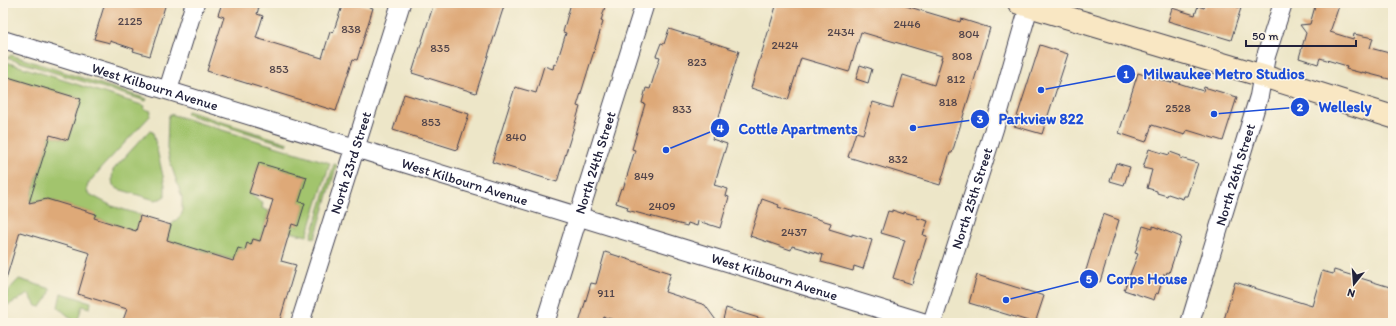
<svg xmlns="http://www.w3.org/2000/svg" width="1396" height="326" viewBox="0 0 1396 326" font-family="Itim,sans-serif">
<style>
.green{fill:#a2c46d;stroke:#627354}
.building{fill:#dea978}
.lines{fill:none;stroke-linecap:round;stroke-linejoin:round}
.street-casing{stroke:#403f50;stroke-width:20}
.secondary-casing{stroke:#403f50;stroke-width:24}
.street{stroke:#fff;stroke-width:18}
.secondary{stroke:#f9e7c3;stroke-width:22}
.labels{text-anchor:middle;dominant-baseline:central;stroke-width:3;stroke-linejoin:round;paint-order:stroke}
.number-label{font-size:12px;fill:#51444a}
.street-label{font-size:14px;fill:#22223b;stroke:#fcf5e5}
.leader{fill:none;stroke:#1d4ed8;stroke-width:1.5}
.callout-dot{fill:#1d4ed8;stroke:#fcf5e5;stroke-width:1.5}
.mark-label{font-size:12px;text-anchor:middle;font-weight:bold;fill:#fff}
.callout-label{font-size:15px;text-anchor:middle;font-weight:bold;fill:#1d4ed8;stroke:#fcf5e5;stroke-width:3;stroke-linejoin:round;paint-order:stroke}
</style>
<rect width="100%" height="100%" fill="#fcf5e5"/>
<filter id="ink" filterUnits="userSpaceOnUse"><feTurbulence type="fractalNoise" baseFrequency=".025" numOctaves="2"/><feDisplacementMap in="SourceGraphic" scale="8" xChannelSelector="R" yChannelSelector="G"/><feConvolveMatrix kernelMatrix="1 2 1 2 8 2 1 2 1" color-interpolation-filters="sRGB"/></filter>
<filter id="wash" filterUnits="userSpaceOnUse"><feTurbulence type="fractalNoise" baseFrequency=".012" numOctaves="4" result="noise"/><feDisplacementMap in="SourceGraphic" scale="16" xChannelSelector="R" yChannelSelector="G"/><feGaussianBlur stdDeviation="0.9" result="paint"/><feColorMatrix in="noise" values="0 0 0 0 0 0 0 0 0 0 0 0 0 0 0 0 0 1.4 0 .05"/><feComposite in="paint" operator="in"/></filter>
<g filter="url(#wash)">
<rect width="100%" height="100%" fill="#ede6c8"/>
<g class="green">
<polygon points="11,55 147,99 146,101 7,58"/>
<polygon points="3,61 145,106 144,109 151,111 150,116 103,166 88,184 87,188 87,192 91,195 112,206 141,215 136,231 94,218 95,214 47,199 33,202 30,201 50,135 68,140 81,99 8,77 3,93"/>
<polygon points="187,111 288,143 287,145 186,114"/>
<polygon points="170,114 330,163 307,236 290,232 292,224 298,226 305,204 299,202 307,177 259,163 249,193 263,204 262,208 269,211 260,241 253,239 251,245 247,244 245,250 238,248 234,260 167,240 171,225 182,214 182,197 170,162 167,148 168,118"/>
<polygon points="149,131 153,132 165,185 165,196 160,199 155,200 118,189 113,185 112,179 113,170"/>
<polygon points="334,164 337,165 315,238 311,237"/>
<path d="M19,279L51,289L48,297L41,307L36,306L29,294L6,306C3,295 11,287 19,279Z"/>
<polygon points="61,293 91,302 90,308 82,306 77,323 74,323 75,322 58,307"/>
</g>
<g id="blocks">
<g class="building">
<polygon points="105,3 166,3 150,56 133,51 134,49 110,41 110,43 94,39"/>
<polygon points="222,3 260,3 257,14 263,16 256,38 322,58 330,32 333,33 343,3 356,3 373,8 357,60 353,59 336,111 207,71 224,17 218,15"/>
<polygon points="434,3 505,3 476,93 412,73"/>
<polygon points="571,3 606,3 601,21 603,22 577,106 580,107 557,182 492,162 515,87 536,93 544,66 553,69 554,64 556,65 566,33 563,32"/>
<polygon points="777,3 896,3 960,22 961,19 990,28 952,153 950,153 940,185 848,157 856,132 863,134 873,102 893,108 903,75 934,85 942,59 941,59 942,56 861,32 849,72 801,58 788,100 751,88"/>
<polygon points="1206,3 1238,3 1237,7 1241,8 1231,40 1168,21 1172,8 1195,15 1198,6 1204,8"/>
<polygon points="1316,3 1340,3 1330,32 1353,39 1354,34 1373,38 1370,48 1393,54 1393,80 1362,72 1362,73 1346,69 1347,66 1320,58 1318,64 1299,58 1306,33 1300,25 1310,24"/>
<polygon points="669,29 739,51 712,139 727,144 714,185 728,189 726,196 729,197 720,228 698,221 697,226 688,223 687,226 627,210 628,207 616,203 621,188 623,189 635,150 632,149 645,104 642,103 646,88 650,89 660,57 656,56 661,43 664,44"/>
<polygon points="1040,45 1068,54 1042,134 1014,126"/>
<polygon points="860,65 872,69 868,83 856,79"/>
<polygon points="1138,73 1171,83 1172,81 1203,91 1204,87 1237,97 1223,141 1187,130 1185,135 1152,125 1146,142 1119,133"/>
<polygon points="8,77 81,99 68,140 50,135 29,203 47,199 96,214 94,218 136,231 140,216 171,225 167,240 233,261 238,248 245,250 247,243 251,245 253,239 260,241 273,200 249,193 259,163 307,177 299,202 305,203 298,226 292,224 281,261 296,265 279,323 122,323 127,309 78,294 90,253 20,232 6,279 3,278 3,93"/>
<polygon points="404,94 469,114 457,150 393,130"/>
<polygon points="1149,149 1169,155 1170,152 1181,156 1180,158 1198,163 1187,196 1184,196 1183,199 1168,194 1167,196 1157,193 1157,191 1147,188 1152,170 1143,168"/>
<polygon points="1116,163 1130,167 1124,185 1110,181"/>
<polygon points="762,199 779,205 778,207 831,223 829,229 852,236 852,234 872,240 863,269 854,266 853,271 839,267 821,262 823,255 792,246 791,250 750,236"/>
<polygon points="892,210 904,214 904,212 917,216 917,218 928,221 923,235 927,236 912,284 893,278 905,240 881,233 888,211 892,212"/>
<polygon points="1103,214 1119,220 1100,282 1084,277"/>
<polygon points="1143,226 1153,229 1153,226 1181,237 1169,273 1167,272 1166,275 1164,274 1158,294 1156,293 1154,300 1124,290 1138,254 1135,253"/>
<polygon points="605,252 671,273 665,292 705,305 718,323 625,323 604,317 602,323 579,323 591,283 596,284"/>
<polygon points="1334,270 1393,288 1393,323 1223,323 1235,282 1312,306 1322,271 1333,274"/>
<polygon points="977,275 1044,296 1035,323 969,303"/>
<polygon points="726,308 765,320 764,323 722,323"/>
</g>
</g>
</g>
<g filter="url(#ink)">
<use href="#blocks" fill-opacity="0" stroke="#403f50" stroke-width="1"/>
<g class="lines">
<defs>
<g id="street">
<path id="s1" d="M3,40L926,323"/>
<polyline points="168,90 195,3"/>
<path id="s2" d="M300,323L401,3"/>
<path id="s3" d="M545,323L645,3"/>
<path id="s4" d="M932,323L994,129L1030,3"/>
<path id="s5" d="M1190,323L1259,96L1266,56L1283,3"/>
</g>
<polyline id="secondary" points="1019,3 1263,76 1393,117"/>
</defs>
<use href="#street" class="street-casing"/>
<use href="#secondary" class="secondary-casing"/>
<use href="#street" class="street"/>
<use href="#secondary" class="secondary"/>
</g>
</g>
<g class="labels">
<g class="number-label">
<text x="130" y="21">2125</text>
<text x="907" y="24">2446</text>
<text x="351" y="29">838</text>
<text x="841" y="32">2434</text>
<text x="969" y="34">804</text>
<text x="785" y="45">2424</text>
<text x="440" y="48">835</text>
<text x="962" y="56">808</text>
<text x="697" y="62">823</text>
<text x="279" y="69">853</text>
<text x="956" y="79">812</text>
<text x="948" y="102">818</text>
<text x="1178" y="108">2528</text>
<text x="682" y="109">833</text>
<text x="431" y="122">853</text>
<text x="516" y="137">840</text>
<text x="898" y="159">832</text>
<text x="644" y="176">849</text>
<text x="662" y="206">2409</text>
<text x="794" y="232">2437</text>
<text x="606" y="293">911</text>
</g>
<g class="street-label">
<text stroke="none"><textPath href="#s1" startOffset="159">West Kilbourn Avenue</textPath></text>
<text stroke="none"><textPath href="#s2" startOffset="168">North 23rd Street</textPath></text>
<text stroke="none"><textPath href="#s3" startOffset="168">North 24th Street</textPath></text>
<text stroke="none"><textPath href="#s5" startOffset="155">North 26th Street</textPath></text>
<text stroke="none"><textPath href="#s1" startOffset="483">West Kilbourn Avenue</textPath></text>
<text stroke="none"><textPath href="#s4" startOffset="131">North 25th Street</textPath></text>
<text stroke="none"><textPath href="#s1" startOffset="807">West Kilbourn Avenue</textPath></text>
</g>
</g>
<path class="leader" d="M1041 90L1126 74M1214 114L1300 107M913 128L980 119M666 150L720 128M1006 300L1089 279"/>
<g class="callout-dot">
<circle cx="1041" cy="90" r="4"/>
<circle cx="1214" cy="114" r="4"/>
<circle cx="913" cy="128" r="4"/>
<circle cx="666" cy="150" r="4"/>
<circle cx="1006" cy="300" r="4"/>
<circle cx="1126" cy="74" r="10"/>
<circle cx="1300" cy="107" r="10"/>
<circle cx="980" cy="119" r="10"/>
<circle cx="720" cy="128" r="10"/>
<circle cx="1089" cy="279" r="10"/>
</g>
<g class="mark-label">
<text x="1126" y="78">1</text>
<text x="1300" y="111">2</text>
<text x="980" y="123">3</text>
<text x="720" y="132">4</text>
<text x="1089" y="283">5</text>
</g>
<g class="callout-label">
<text x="1224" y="79">Milwaukee Metro Studios</text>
<text x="1345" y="112">Wellesly</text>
<text x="1041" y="124">Parkview 822</text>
<text x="798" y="134">Cottle Apartments</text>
<text x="1147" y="284">Corps House</text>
</g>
<rect width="1396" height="326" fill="none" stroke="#fcf5e5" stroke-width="16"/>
<g transform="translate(1354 284) rotate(197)" stroke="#fcf5e5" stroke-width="3" paint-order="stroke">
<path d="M0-3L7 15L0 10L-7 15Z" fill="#22223b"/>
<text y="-6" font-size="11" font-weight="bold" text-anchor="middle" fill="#22223b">N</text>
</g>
<path d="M1246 40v6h110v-6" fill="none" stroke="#22223b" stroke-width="2"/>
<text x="1252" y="40" font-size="12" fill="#22223b" stroke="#fcf5e5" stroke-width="3" paint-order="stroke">50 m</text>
</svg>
